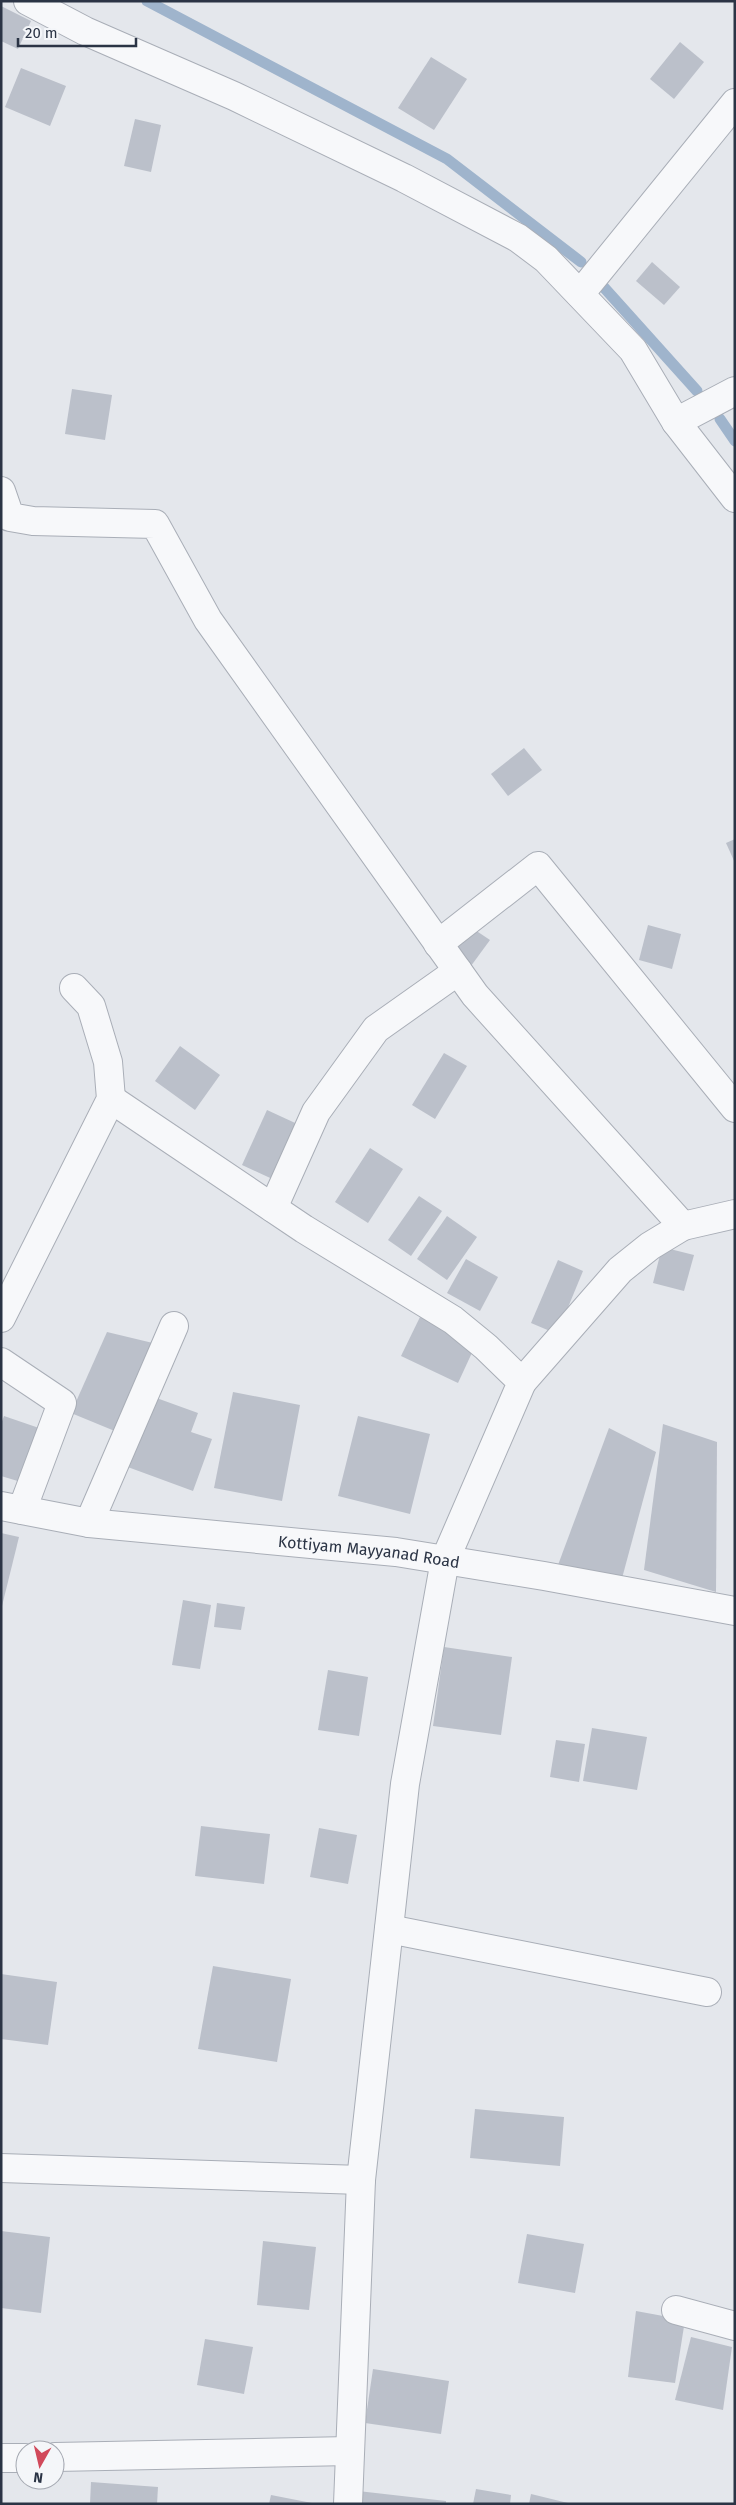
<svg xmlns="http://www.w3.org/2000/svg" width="736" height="2505" viewBox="0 0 736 2505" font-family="'Fira Sans',sans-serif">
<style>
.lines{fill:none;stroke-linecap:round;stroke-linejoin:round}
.stream{stroke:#9fb4cc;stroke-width:11}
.building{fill:#bbc0ca}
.minor-casing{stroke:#a9aeb7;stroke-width:30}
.tertiary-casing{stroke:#a9aeb7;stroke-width:30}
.minor{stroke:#f7f8fa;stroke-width:28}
.tertiary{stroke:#f7f8fa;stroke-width:28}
.labels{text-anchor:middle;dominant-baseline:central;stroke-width:5;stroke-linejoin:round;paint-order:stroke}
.street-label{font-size:16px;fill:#2b3445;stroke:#f4f6f9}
</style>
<rect width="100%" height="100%" fill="#e4e7ec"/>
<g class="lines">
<g class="stream">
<polyline points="147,1 447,159 581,262"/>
<polyline points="600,283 697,391"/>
<polyline points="720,419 735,441"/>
</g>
</g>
<g class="building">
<polygon points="1,6 31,21 18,49 1,41"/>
<polygon points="680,42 704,62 674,99 650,79"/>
<polygon points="431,57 467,79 434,130 398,108"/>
<polygon points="21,68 66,86 50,126 5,107"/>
<polygon points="135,119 161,125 151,172 124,166"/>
<polygon points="652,262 680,287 664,305 636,281"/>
<polygon points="72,389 112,395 105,440 65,434"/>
<polygon points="524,748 542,770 508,796 491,774"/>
<polygon points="735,839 735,863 726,843"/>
<polygon points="648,925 681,934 672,969 639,960"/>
<polygon points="472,928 490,940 468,970 451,957"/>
<polygon points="180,1046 220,1075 195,1110 155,1081"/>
<polygon points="444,1053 467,1066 435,1119 412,1105"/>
<polygon points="267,1110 306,1128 281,1183 242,1165"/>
<polygon points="370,1148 403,1169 368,1223 335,1202"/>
<polygon points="419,1196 442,1211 411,1256 388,1240"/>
<polygon points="447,1216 477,1237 447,1280 417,1259"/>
<polygon points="662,1247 694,1255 684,1291 653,1283"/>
<polygon points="466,1259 498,1277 480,1311 447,1293"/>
<polygon points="558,1260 583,1271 557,1334 531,1323"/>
<polygon points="420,1317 476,1344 458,1383 401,1356"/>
<polygon points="107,1332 157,1344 122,1434 71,1413"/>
<polygon points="233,1392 300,1405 282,1501 214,1488"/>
<polygon points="151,1396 198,1413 191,1432 212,1439 193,1491 125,1466"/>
<polygon points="4,1416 39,1428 21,1482 1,1476 1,1424"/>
<polygon points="358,1416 430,1434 410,1514 338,1496"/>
<polygon points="663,1424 717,1442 716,1592 644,1570"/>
<polygon points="609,1428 656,1452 621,1582 558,1565"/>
<polygon points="1,1533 19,1537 2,1606 1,1606"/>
<polygon points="183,1600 211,1605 200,1669 172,1665"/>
<polygon points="217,1603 245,1607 241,1630 214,1627"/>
<polygon points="444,1647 512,1657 501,1735 433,1726"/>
<polygon points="328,1670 368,1677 359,1736 318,1730"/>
<polygon points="592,1728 647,1737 637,1790 583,1781"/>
<polygon points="556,1740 585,1744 579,1782 550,1777"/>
<polygon points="201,1826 270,1834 264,1884 195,1876"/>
<polygon points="319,1828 357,1835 348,1884 310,1877"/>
<polygon points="213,1966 291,1979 277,2062 198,2049"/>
<polygon points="1,1974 57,1982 48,2045 1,2039"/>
<polygon points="475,2109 564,2117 560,2166 470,2158"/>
<polygon points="1,2231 50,2237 41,2313 1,2308"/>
<polygon points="527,2234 584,2244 575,2293 518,2283"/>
<polygon points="263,2241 316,2247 309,2310 257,2305"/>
<polygon points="636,2311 685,2320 675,2383 628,2377"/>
<polygon points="691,2337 732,2347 723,2410 675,2400"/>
<polygon points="205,2339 253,2347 244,2394 197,2385"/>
<polygon points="373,2369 449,2381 441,2434 365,2423"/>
<polygon points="91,2482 158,2487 157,2504 90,2504"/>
<polygon points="476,2489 511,2495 510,2504 473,2504"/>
<polygon points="358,2491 446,2501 446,2504 357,2504"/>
<polygon points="531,2494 568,2503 568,2504 529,2504"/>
<polygon points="271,2495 312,2503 312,2504 269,2504"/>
</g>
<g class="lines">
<defs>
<g id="minor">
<polyline points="28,1 85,31 234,96 404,178 518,238 546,259 633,350 676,422 735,498"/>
<polyline points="580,294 735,103"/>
<polyline points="676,422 735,391"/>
<polyline points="1,491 10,517 33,521 155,524 208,620 475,995 683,1226"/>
<polyline points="438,944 538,866 735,1108"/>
<polyline points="111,1099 304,1229 453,1320 486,1347 522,1382 445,1560 405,1784 361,2180 348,2504"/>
<polyline points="273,1208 316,1112 376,1029 458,971"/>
<polyline points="1,1318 111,1099 108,1062 91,1006 74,988"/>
<polyline points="1,1362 62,1403 22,1510"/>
<polyline points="522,1382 620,1270 650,1246 683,1226 735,1214"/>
<polyline points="89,1523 174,1326"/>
<polyline points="389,1929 707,1992"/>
<polyline points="1,2168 361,2180"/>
<polyline points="676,2310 735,2326"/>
<polyline points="55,2457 349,2451"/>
<polyline points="1,2458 25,2458"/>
</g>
<g id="tertiary">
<path id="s1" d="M1,1506L89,1523L396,1552L544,1576L735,1611"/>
</g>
</defs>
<use href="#minor" class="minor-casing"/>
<use href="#tertiary" class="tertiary-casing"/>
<use href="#minor" class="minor"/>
<use href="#tertiary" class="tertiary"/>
</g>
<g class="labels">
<g class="street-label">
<text stroke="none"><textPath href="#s1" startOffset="371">Kottiyam Mayyanad Road</textPath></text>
</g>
</g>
<rect width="736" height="2505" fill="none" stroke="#2b3445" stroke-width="5"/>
<g transform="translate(40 2465) rotate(188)"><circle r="24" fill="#f4f6f9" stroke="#a4a8b1"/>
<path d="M0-4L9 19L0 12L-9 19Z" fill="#d1495b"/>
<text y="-8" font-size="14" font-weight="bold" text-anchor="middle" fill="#2b3445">N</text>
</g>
<path d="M18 38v8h118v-8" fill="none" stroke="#2b3445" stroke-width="2.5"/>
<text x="25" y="38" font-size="15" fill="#2b3445" stroke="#f4f6f9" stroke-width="4" paint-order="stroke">20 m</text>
</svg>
